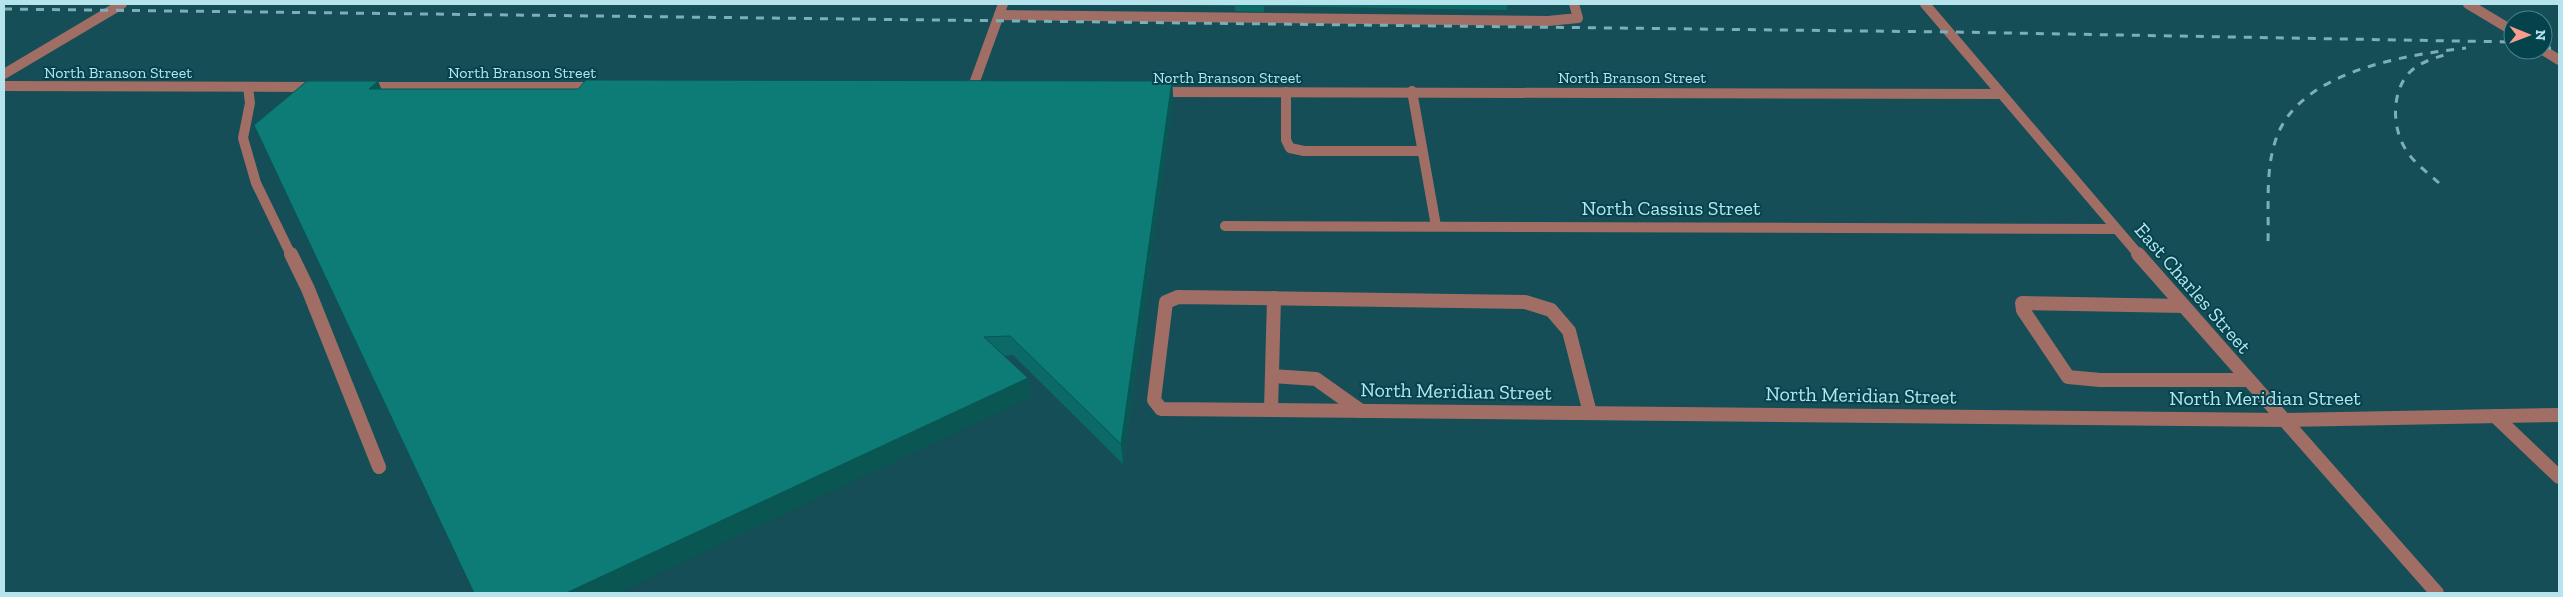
<svg xmlns="http://www.w3.org/2000/svg" width="2563" height="597" viewBox="0 0 2563 597" font-family="'Zilla Slab',serif">
<style>
.lines{fill:none;stroke-linecap:round;stroke-linejoin:round}
.minor-far1{stroke:#a06e65;stroke-width:10}
.minor{stroke:#a06e65;stroke-width:14}
.rail{stroke:#7dafb8;stroke-width:3;stroke-dasharray:8 8;stroke-linecap:butt}
.wall{fill:#0b6a65}
.shaded-wall{fill:#095653}
.building{fill:#0d7b76;stroke:#095653}
.labels{text-anchor:middle;dominant-baseline:central;stroke-width:4;stroke-linejoin:round;paint-order:stroke}
.far-street-label{font-size:16px;fill:#b6e4ed;stroke:#05434c}
.street-label{font-size:20px;fill:#b6e4ed;stroke:#05434c}
</style>
<rect width="100%" height="100%" fill="#154e57"/>
<g class="lines">
<g class="minor-far1">
<polyline points="1925,4 2139,255"/>
<polyline points="2468,4 2513,31"/>
<polyline points="999,15 1548,21 1578,18 1574,4"/>
<polyline points="2543,50 2559,60"/>
<polyline points="4,74 122,4"/>
<polyline points="4,86 316,87"/>
<polyline points="248,87 250,103 243,138 256,183 291,255"/>
<polyline points="364,87 596,87"/>
<polyline points="1412,91 1436,226"/>
<polyline points="971,92 1003,4"/>
<polyline points="1156,92 2001,94"/>
<polyline points="1286,92 1286,140 1290,148 1304,151 1422,151"/>
<polyline points="1225,226 2116,229"/>
</g>
<g class="minor">
<polyline points="291,254 308,289 379,467"/>
<polyline points="2138,254 2437,593"/>
<polyline points="2184,306 2022,303 2023,310 2068,377 2100,380 2249,380"/>
<polyline points="1272,376 1316,379 1361,411"/>
<polyline points="1271,410 1274,298"/>
<polyline points="1590,413 1569,331 1551,310 1525,302 1178,297 1166,302 1154,400 1161,409 2284,420 2559,415"/>
<polyline points="2495,416 2559,477"/>
</g>
<g class="rail">
<polyline points="4,9 1951,32 2513,42"/>
<polyline points="2543,48 2559,48"/>
<path d="M2439,183C2428,173 2414,163 2406,150C2392,128 2391,93 2409,73C2418,63 2432,59 2444,55"/>
<path d="M2268,241C2269,208 2265,170 2276,139C2299,71 2405,55 2466,48"/>
</g>
</g>
<g class="wall">
<polygon points="1113,4 1507,4 1507,10 1264,6 1264,12 1235,11 1235,6"/>
<polygon points="378,81 381,89 578,89 1172,81 1173,97 1123,464 1013,355 1004,356 1028,378 1031,397 474,593"/>
</g>
<g class="shaded-wall">
<polygon points="378,81 385,98 369,89"/>
<polygon points="1172,81 1173,97 1123,464 1121,444"/>
<polygon points="1028,378 1031,397 618,593 566,593"/>
</g>
<polygon class="building" points="586,80 1172,81 1121,444 1010,336 984,337 1028,378 566,593 474,593 254,125 307,81 378,81 369,89 578,89"/>
<g class="labels">
<g class="far-street-label">
<text x="118" y="72">North Branson Street</text>
<text x="522" y="72">North Branson Street</text>
<text x="1227" y="77">North Branson Street</text>
<text x="1632" y="77">North Branson Street</text>
</g>
<g class="street-label">
<text x="1671" y="208">North Cassius Street</text>
<text transform="translate(2193 288) rotate(49)">East Charles Street</text>
<text transform="translate(1456 391) rotate(1)">North Meridian Street</text>
<text transform="translate(1861 395) rotate(1)">North Meridian Street</text>
<text x="2265" y="398">North Meridian Street</text>
</g>
</g>
<rect width="2563" height="597" fill="none" stroke="#b6e4ed" stroke-width="10"/>
<g transform="translate(2528 35) rotate(91)"><circle r="24" fill="#05434c" stroke="#4c838c"/>
<path d="M0-4L9 19L0 12L-9 19Z" fill="#f59d8e"/>
<text y="-8" font-size="14" font-weight="bold" text-anchor="middle" fill="#b6e4ed">N</text>
</g>
</svg>
